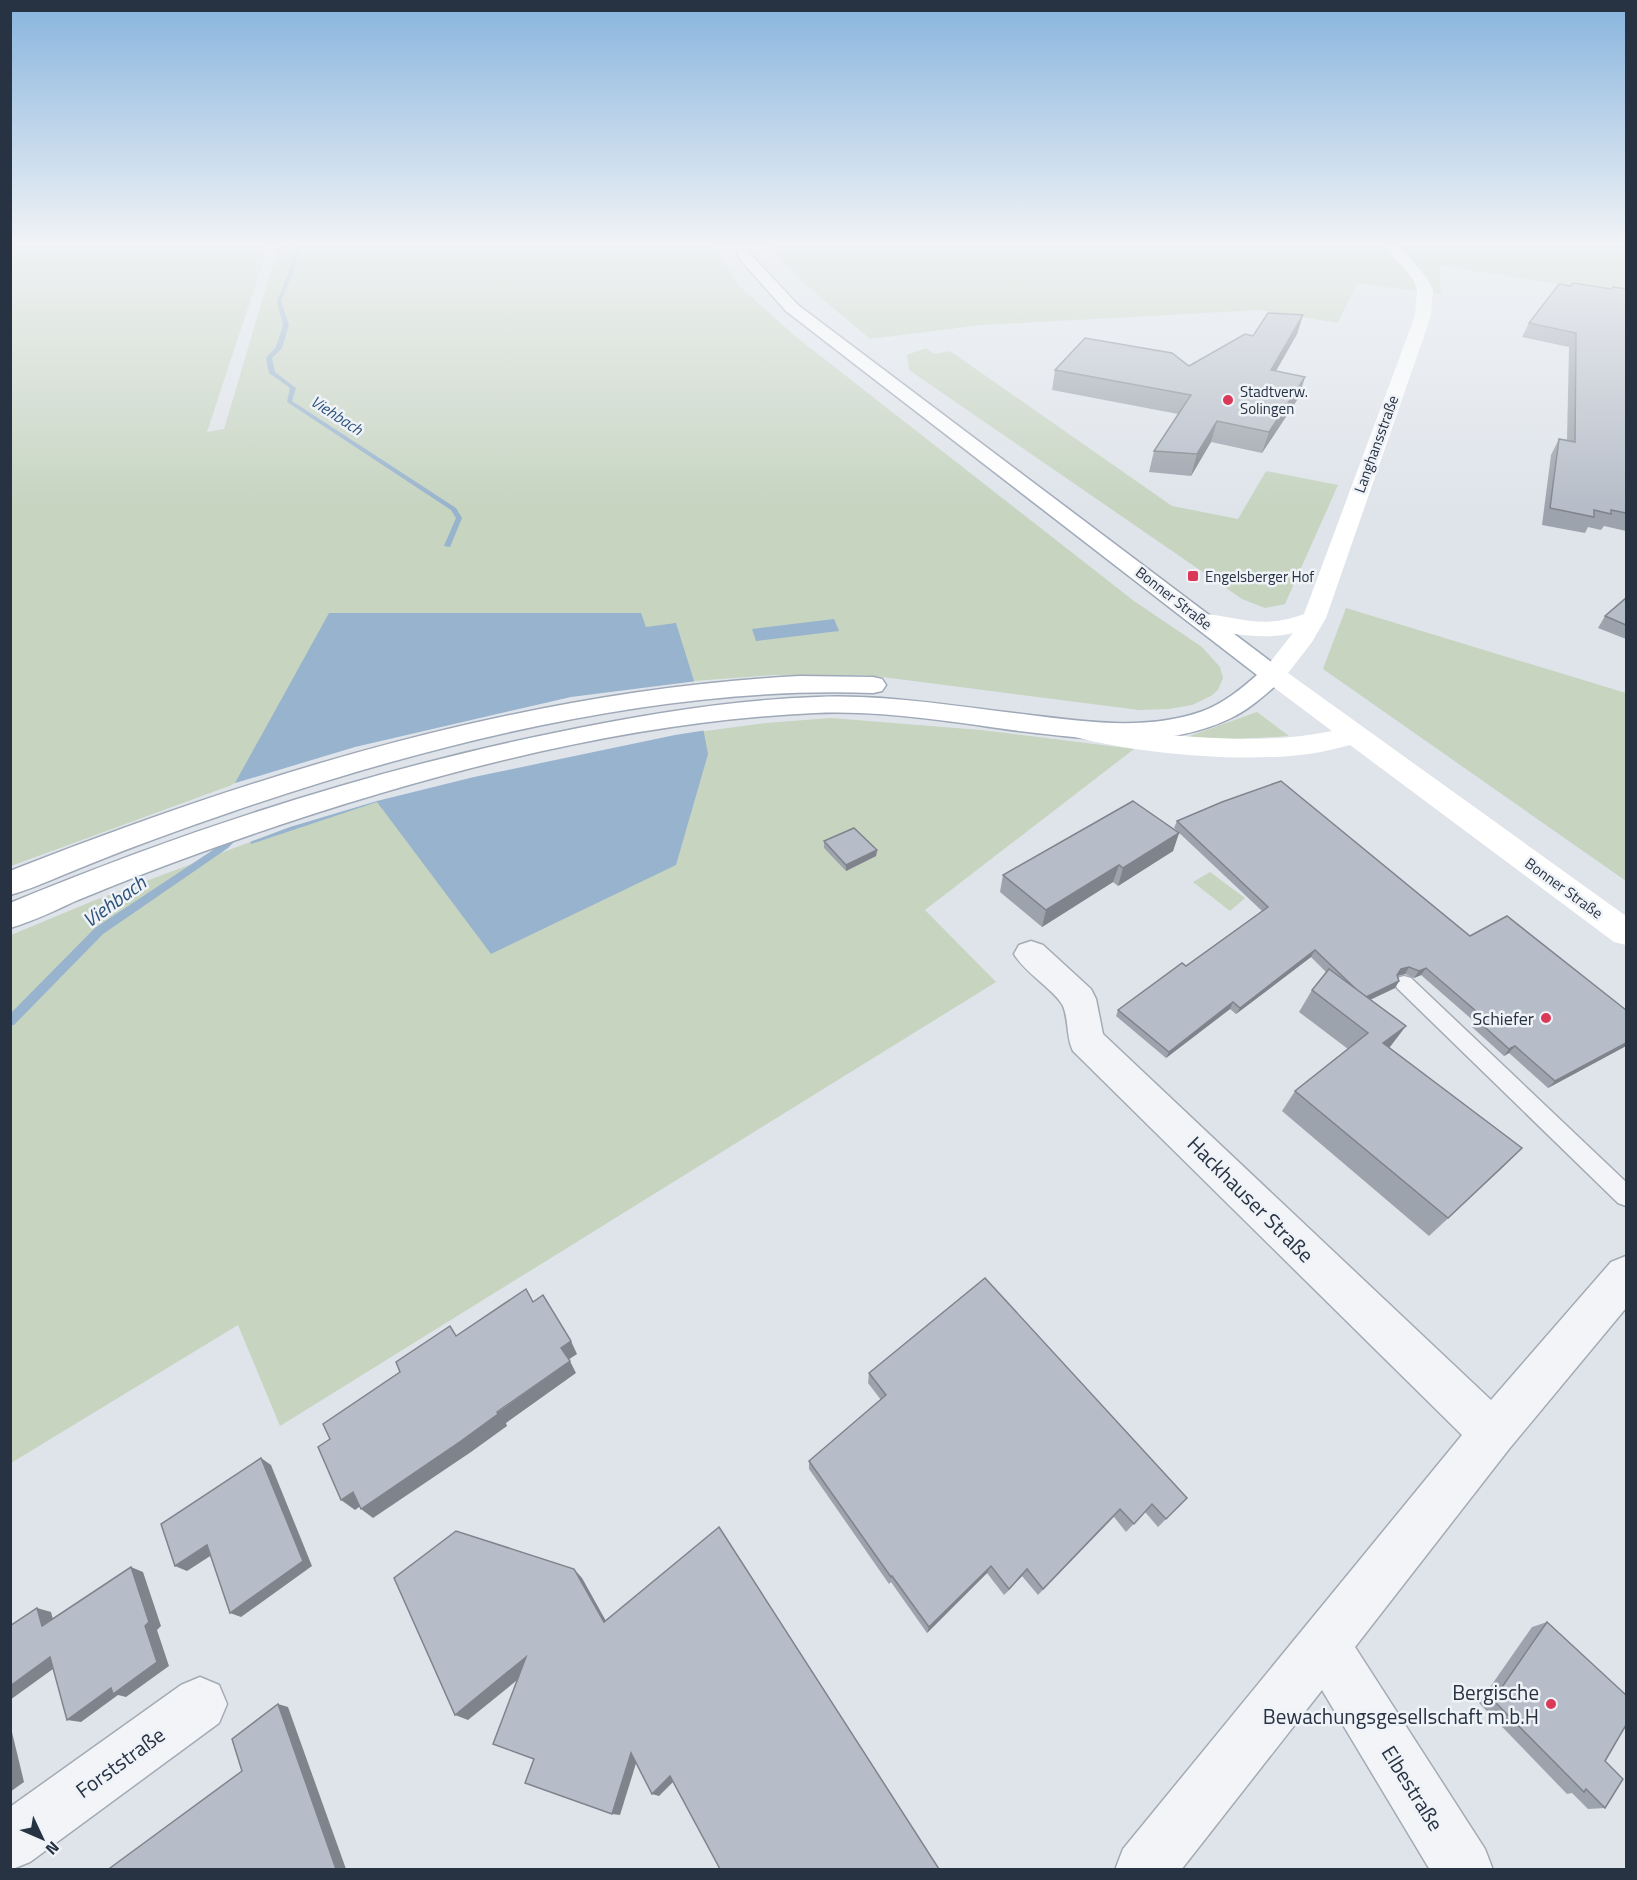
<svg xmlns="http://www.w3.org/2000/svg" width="1637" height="1880" viewBox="0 0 1637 1880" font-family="'Titillium Web',sans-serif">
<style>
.green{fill:#c6d4c0}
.water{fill:#97b3cd}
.pier{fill:#dfe4ea}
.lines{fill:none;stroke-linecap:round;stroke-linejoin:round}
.stream{fill:#97b3cd;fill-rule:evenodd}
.lane-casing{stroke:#a4abb5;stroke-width:3}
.street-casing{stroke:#a4abb5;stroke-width:3}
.primary-casing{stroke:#9ea8b7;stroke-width:3}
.lane{fill:#f2f4f8;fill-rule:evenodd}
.street{fill:#f2f4f8;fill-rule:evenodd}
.secondary{fill:#fff;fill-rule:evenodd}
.primary{fill:#fff;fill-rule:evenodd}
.wall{fill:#9da3ac}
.shaded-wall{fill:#7f848c}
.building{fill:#b6bdc8;stroke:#7f848c;stroke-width:1.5}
.poi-dot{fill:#da3a57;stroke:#eff3f7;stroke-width:2}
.labels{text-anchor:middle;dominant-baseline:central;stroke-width:5;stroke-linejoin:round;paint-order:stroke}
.far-poi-label{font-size:15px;fill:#273243;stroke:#eff3f7;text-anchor:start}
.far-street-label{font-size:15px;fill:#273243;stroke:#eff3f7}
.far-water-label{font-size:16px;font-style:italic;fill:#2d527a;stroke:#eff3f7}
.poi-label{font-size:18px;fill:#273243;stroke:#eff3f7;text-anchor:end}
.water-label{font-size:20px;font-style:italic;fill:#2d527a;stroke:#eff3f7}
.near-street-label{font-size:21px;fill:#273243;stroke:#eff3f7}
.near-poi-label{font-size:21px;fill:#273243;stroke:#eff3f7;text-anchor:end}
</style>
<rect width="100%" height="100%" fill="#dfe4ea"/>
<g class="green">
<polygon points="11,244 269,244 207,432 224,429 279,244 713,244 739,286 795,336 1134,601 1202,647 1220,667 1223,678 1218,690 1211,696 1192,705 1169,709 1139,710 867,675 775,675 694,681 251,778 11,866"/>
<polygon points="765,244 1626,244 1626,295 1439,265 1441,294 1357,283 1338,323 1260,310 982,325 870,339 808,287"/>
<polygon points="926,348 934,354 950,351 1172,506 1238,519 1266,471 1338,485 1285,604 1265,608 1242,599 909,370 907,355"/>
<polygon points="1346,608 1626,693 1626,881 1323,669"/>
<polygon points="1257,712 1289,736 1191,742 1187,737"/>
<polygon points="831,718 981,730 1134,749 925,910 996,982 280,1426 238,1325 11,1463 11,935 93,901 290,827 377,801 675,735 766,723"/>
<polygon points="1210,872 1245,898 1230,911 1193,882"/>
</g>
<g class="water">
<polygon points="329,613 641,613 646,627 676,623 694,681 708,754 676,865 491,954 377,802 251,844 235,783"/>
<polygon points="834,619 839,631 756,641 752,629"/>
</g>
<polygon class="pier" points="697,681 707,730 675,735 474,777 377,801 290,827 247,843 232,784 355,747 571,697"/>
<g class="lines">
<g class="stream">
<polygon points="296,244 300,244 294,270 281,301 289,325 282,348 272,358 275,372 296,388 292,401 456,508 462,518 450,547 444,546 456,518 451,510 287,402 290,388 269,373 266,358 276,347 283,325 277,301 290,270"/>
<polygon points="237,831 242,834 228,848 103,934 14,1025 10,1026 10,1014 95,928 222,844 234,832"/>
</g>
<defs>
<polygon id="lane" points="1404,976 1411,978 1626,1182 1626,1206 1618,1203 1397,988 1395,983 1397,978"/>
<g id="street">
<path d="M1031,941L1043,945L1091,989L1096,999L1103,1034L1491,1400L1611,1262L1626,1256V1308L1509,1449L1355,1647L1485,1849L1493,1870H1430L1322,1690L1181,1870H1115L1123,1849L1462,1435L1073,1051C1066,1037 1069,1020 1063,1006C1056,991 1025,973 1014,954L1019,945Z"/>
<polygon points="200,1677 219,1685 227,1704 219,1723 30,1862 10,1870 10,1807 181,1685"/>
</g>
<g id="primary">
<path d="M731,244H745L754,258L798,305L1282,670L1286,675L1282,680C1265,695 1249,710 1229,719C1164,750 1088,739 1019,731C952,722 883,710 815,713C610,722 394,783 202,852C160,867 119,883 78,900C56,910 34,921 10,928V903C186,830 368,771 554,733C640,715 729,700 817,697C888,694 959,707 1030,715C1087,722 1148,731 1203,711C1224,703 1241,689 1257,675L786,311L744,264Z"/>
<path d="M800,676L873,677L882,679L886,685L882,691L873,693C662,685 429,744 231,812C184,828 137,845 90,864C64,874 38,887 10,895V871C261,772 529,690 800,676Z"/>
</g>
</defs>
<use href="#lane" class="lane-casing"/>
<use href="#street" class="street-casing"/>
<use href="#primary" class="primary-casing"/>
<use href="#lane" class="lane"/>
<use href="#street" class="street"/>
<path class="secondary" d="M1383,244H1398L1427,278L1433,290L1431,316L1326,618L1312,642L1288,673L1626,916V945L1614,942L1350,745C1337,748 1323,752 1309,754C1242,763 1141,754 1075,737L1071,731L1075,725C1097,719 1121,731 1143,733C1206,738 1271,744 1332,731L1264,680L1260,675L1293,633C1261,641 1225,633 1193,625L1190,620L1193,615C1206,612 1219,616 1232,618C1257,623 1279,624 1304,614L1415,316L1417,290L1413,279Z"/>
<use href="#primary" class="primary"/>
</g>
<g class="wall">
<polygon points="1571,286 1611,289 1626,289 1626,531 1604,526 1601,530 1588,527 1585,533 1542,525 1551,455 1559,439 1567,440 1569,347 1522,337 1529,323"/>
<polygon points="1303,315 1297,334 1276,371 1299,397 1262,453 1211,442 1191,476 1149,472 1154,451 1178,414 1052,390 1055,370 1189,366"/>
<polygon points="1626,598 1626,639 1598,628 1605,616"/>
<polygon points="1177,821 1470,936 1626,1010 1626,1046 1548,1088 1509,1053 1504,1056 1472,1027 1476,1023 1421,975 1414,978 1405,974 1398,976 1399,981 1395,988 1370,1000 1390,1048 1522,1148 1429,1236 1282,1111 1295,1091 1348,1049 1299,1012 1312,990 1326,972 1311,957 1236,1014 1230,1009 1166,1058 1116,1016 1118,1010 1186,966 1262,911 1174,828"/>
<polygon points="1179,833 1173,851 1118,886 1113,882 1042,927 1000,892 1003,875"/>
<polygon points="824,841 877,850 876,856 846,871 824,848"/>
<polygon points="985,1278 1166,1519 1158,1527 1145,1512 1126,1532 1114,1517 1038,1595 1022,1576 1004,1595 987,1573 927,1633 891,1582 889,1584 809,1469 809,1461 881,1400 868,1383 869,1373"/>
<polygon points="1547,1622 1605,1761 1605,1808 1588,1809 1572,1793 1567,1794 1479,1703 1532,1627"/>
</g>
<g class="shaded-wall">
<polygon points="1303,315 1297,334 1265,390 1271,370"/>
<polygon points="1305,377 1299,397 1262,453 1269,432"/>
<polygon points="1217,421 1211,442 1191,476 1197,454"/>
<polygon points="1179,833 1173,851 1118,886 1123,868"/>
<polygon points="877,850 876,856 846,871 846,865"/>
<polygon points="1119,865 1113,882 1042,927 1046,910"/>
<polygon points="1315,950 1311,957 1236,1014 1240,1008"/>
<polygon points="1409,967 1405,974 1396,976 1401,969"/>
<polygon points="1426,968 1421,975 1414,978 1419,971"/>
<polygon points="1399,981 1395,988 1361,1004 1365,997"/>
<polygon points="1233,1002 1230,1009 1166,1058 1169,1052"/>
<polygon points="1406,1026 1390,1047 1369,1064 1383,1043"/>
<polygon points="1626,1043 1626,1046 1548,1088 1555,1081"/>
<polygon points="1515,1046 1509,1053 1504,1056 1509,1049"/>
<polygon points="1522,1148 1502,1168 1429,1236 1448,1218"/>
<polygon points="571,1341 577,1354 568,1360 561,1348"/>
<polygon points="570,1361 576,1373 506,1423 507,1426 471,1452 373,1518 361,1509"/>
<polygon points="261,1458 271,1465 312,1566 241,1617 230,1613"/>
<polygon points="353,1492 366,1502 355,1510 341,1500"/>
<polygon points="207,1545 218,1551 187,1571 175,1566"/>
<polygon points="991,1566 987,1573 927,1633 929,1627"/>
<polygon points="131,1567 143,1572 161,1626 157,1630 169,1666 126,1697 118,1695 81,1722 67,1720"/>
<polygon points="574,1569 582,1578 611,1630 604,1622"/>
<polygon points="1027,1569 1022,1576 1004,1595 1009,1589"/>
<polygon points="37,1608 51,1612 56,1630 42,1626"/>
<polygon points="50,1657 64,1661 10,1700 10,1686"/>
<polygon points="526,1657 537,1664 468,1720 455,1715"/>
<polygon points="278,1704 288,1707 346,1869 336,1869"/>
<polygon points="10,1724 24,1782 10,1792"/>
<polygon points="631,1753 638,1757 620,1815 612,1814"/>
<polygon points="670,1776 676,1779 659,1796 652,1794"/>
</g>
<g class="building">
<polygon points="1573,283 1611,289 1613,287 1626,289 1626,513 1611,510 1611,514 1594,510 1594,517 1550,508 1559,439 1575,442 1576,333 1529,323 1559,284 1571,286"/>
<polygon points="1268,313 1303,315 1271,370 1305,377 1269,432 1217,421 1197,454 1154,451 1191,395 1055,370 1085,338 1172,353 1189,366 1245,334 1253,336"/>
<polygon points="1626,598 1626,625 1605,616"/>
<polygon points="1281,781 1470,936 1507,916 1626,1010 1626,1043 1555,1081 1515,1046 1509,1049 1477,1020 1484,1018 1426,968 1419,971 1409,967 1401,969 1397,975 1399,981 1366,997 1357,990 1315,950 1240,1008 1233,1002 1169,1052 1118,1010 1182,963 1186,966 1268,907 1177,821 1222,802"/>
<polygon points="1133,801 1179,833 1123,868 1119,865 1046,910 1003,875"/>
<polygon points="854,828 877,850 846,865 824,841"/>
<polygon points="1329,969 1406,1026 1383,1043 1522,1148 1448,1218 1295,1091 1368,1033 1312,990"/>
<polygon points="985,1278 1187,1498 1166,1519 1152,1504 1134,1524 1120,1509 1043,1589 1027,1569 1009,1589 991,1566 929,1627 892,1576 891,1577 809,1461 886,1395 869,1373"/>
<polygon points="526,1289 533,1302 543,1295 571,1341 561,1348 570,1361 497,1412 498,1414 461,1441 361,1509 353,1492 341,1500 318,1447 330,1439 323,1424 400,1372 396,1362 450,1326 456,1336"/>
<polygon points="261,1458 303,1561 230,1613 207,1545 175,1566 161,1524"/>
<polygon points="719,1527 939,1869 720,1869 670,1776 652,1794 631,1753 612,1814 525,1783 534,1759 493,1744 526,1657 455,1715 394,1578 456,1531 574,1569 604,1622"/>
<polygon points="131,1567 149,1622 145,1626 157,1662 113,1694 111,1688 67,1720 50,1657 10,1686 10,1626 37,1608 42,1626"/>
<polygon points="1547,1622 1626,1695 1626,1725 1605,1761 1623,1779 1605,1808 1586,1789 1584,1792 1493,1700"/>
<polygon points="278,1704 336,1869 111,1869 110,1868 242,1771 232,1739"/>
</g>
<linearGradient id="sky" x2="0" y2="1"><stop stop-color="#87b4dd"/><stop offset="0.48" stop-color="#f1f3f6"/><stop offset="1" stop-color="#f1f3f6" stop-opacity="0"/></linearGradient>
<rect width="1637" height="508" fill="url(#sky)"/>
<g class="poi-dot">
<circle cx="1228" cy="400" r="6"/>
<rect x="1187" y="570" width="12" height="12" rx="3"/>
<circle cx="1546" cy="1018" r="6"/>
<circle cx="1551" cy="1704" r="6"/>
</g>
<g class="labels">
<g class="far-poi-label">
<text x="1240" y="391">Stadtverw.<tspan x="1240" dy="17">Solingen</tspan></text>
<text x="1205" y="576">Engelsberger Hof</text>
</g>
<g class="far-street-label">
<text transform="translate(1376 444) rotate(-70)">Langhansstraße</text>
<text transform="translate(1174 598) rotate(38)">Bonner Straße</text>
<text transform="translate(1564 888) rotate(36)">Bonner Straße</text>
</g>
<g class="far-water-label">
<text transform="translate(337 415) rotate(33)">Viehbach</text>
</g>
<g class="poi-label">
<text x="1534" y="1018">Schiefer</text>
</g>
<g class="water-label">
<text transform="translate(114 901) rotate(-36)">Viehbach</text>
</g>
<g class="near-street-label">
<text transform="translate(1251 1199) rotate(45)">Hackhauser Straße</text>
<text transform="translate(120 1762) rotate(-36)">Forststraße</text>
<text transform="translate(1413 1788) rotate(58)">Elbestraße</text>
</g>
<g class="near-poi-label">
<text x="1539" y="1692">Bergische<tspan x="1539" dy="24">Bewachungsgesellschaft m.b.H</tspan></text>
</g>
</g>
<rect width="1637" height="1880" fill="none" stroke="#273243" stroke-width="24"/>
<g transform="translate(42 1838) rotate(134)" stroke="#eff3f7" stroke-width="4.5" paint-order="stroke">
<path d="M0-4.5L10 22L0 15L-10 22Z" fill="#273243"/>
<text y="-9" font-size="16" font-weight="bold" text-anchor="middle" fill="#273243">N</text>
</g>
</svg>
